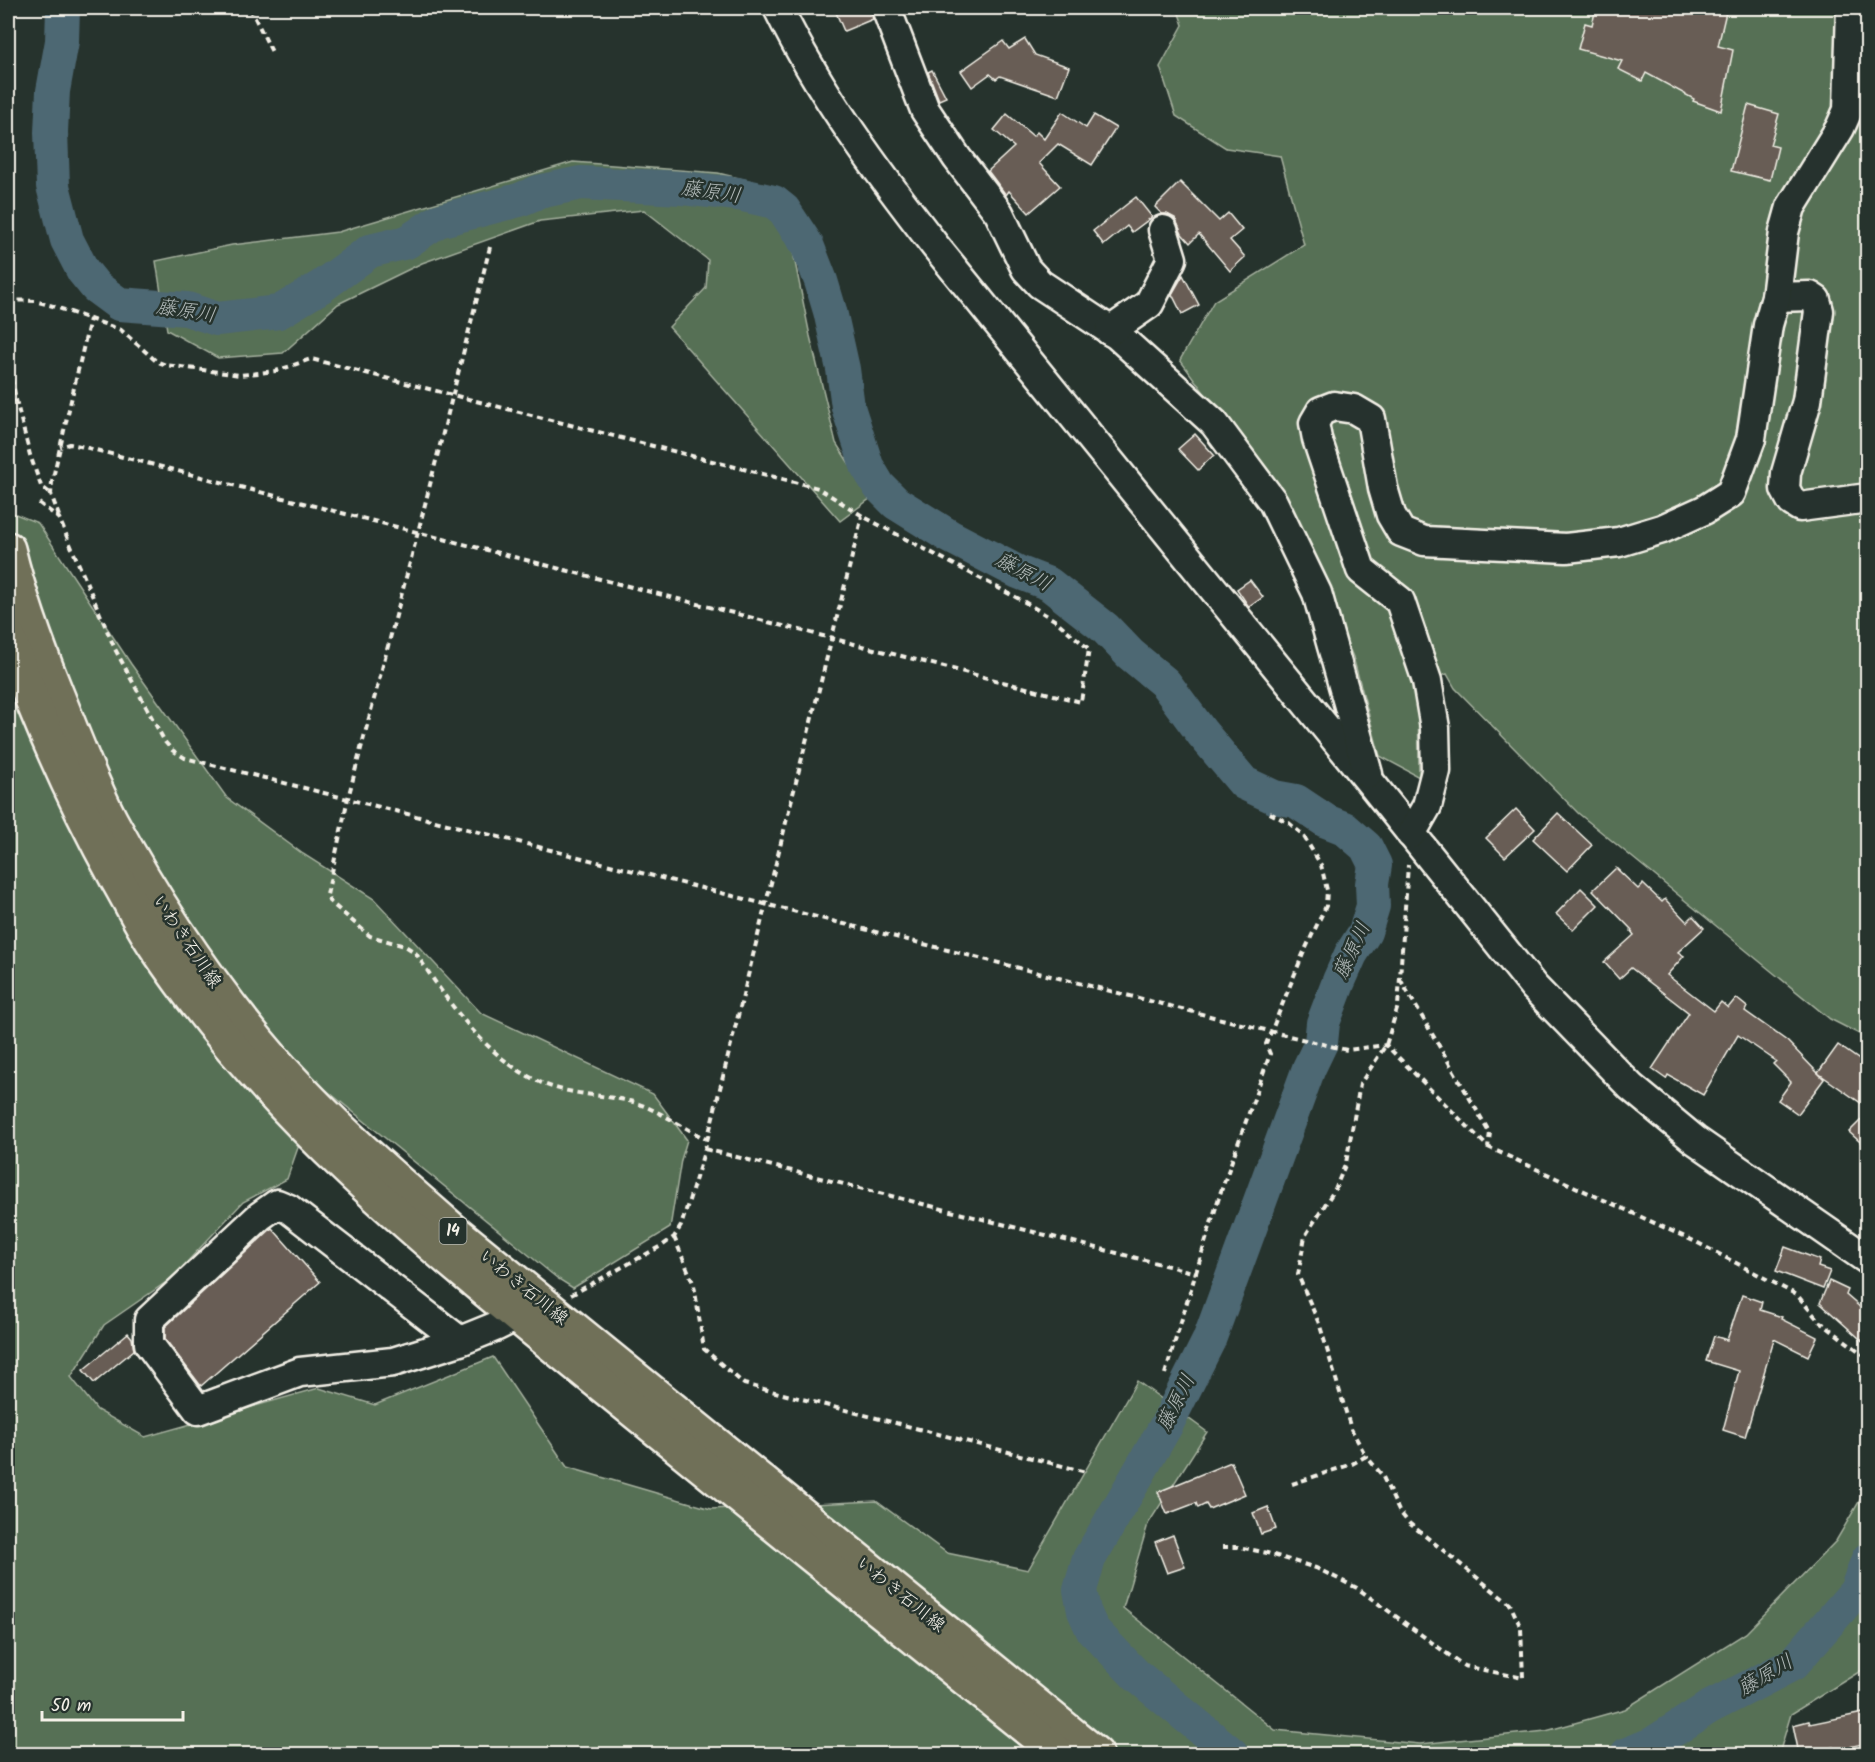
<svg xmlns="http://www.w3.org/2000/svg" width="1875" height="1762" viewBox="0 0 1875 1762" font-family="Kalam,'Klee One',sans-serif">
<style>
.green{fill:#567055;stroke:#a5b09e;stroke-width:1.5}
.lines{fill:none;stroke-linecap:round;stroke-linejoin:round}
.river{stroke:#4e6773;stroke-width:34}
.building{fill:#685d54;stroke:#f4f1e8;stroke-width:1.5}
.minor-casing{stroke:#f4f1e8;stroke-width:33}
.major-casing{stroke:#f4f1e8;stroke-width:38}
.path{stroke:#f4f1e8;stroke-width:4;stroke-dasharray:6 4.5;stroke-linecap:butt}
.minor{stroke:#26332d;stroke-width:28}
.major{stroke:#706f59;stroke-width:33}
.labels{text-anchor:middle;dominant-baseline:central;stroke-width:5;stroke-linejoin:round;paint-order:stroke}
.shield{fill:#26332d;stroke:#b6b8b0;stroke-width:1.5}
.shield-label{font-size:16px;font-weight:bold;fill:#f4f1e8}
.street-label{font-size:18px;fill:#f4f1e8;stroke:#26332d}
.water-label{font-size:20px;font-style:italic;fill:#b2bab9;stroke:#26332d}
</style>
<rect width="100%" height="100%" fill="#26332d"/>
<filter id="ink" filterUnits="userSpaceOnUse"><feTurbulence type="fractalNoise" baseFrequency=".0167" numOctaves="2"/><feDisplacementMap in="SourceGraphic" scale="12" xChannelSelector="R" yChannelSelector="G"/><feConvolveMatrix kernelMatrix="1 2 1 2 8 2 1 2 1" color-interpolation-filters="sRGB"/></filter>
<g filter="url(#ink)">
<g class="green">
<polygon points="1177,8 1867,8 1867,1038 1830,1019 1578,813 1455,688 1447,674 1418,684 1419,777 1380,756 1353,657 1284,501 1180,360 1214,301 1304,245 1280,156 1226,148 1176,116 1160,67 1183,25"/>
<polygon points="573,162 718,173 780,188 810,336 836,443 871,498 840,521 669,327 706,288 708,260 644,210 540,221 422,263 338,304 283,353 218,358 167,330 156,261 232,245 338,232"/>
<polygon points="8,511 38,523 131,664 227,798 303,854 374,899 481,1013 653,1094 687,1140 681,1160 670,1228 573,1288 557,1278 320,1085 287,1179 243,1202 172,1278 104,1325 71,1377 97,1410 145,1437 319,1388 375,1405 493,1357 567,1467 711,1509 876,1501 947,1553 1028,1570 1137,1381 1207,1432 1148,1524 1123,1608 1275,1730 1420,1744 1546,1731 1625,1709 1746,1633 1836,1541 1867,1488 1867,1667 1791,1714 1779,1754 8,1754"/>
</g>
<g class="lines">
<g class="river">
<polyline points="63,8 62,41 53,91 51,132 53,186 67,240 83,271 96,287 119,304 187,309 217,319 279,312 322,286 370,251 407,242 438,221 519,200 538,192 581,183 682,188 738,194 774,202 784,210 807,245 821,281 830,311 843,369 848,407 867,466 879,486 896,503 949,536 1018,572 1049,584 1105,628 1130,654 1165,683 1202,733 1244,783 1274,797 1296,801 1326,821 1344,828 1366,847 1375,865 1372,884 1373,906 1365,932 1351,954 1339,981 1323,1023 1321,1043 1309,1068 1209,1340 1167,1424 1089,1559 1080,1590 1084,1611 1092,1629 1136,1675 1232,1754"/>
<polyline points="1627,1754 1652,1744 1708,1708 1793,1664 1856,1591 1868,1559"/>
</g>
</g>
<g class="building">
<polygon points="834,8 869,8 873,19 844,31"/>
<polygon points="1596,8 1727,8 1718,46 1733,50 1721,111 1693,101 1694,99 1646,73 1642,81 1618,69 1622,61 1578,49 1585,23 1592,25"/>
<polygon points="1025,39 1035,55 1069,67 1058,96 1000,76 996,79 990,74 972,87 961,71 1003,41 1009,49"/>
<polygon points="932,70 946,97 939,100 928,72"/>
<polygon points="1748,105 1779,114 1770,145 1778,147 1770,180 1731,171"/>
<polygon points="1062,112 1086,128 1094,115 1116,128 1092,165 1058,144 1039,163 1060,186 1029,213 1009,191 1006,195 988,171 1014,147 994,130 1007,114 1033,136 1037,132 1044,139"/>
<polygon points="1180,182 1219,221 1228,213 1242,230 1230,240 1245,257 1230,271 1199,234 1190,243 1182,234 1175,218 1167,214 1162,214 1155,207"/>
<polygon points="1136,197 1152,217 1132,232 1127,226 1104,245 1093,231"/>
<polygon points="1183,275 1199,305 1182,314 1172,294"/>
<polygon points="1195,434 1214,455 1198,470 1178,449"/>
<polygon points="1250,580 1263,597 1249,607 1237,589"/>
<polygon points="1516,809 1535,829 1505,857 1486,838"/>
<polygon points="1558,813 1592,845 1567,871 1533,839"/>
<polygon points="1616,868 1638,889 1643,884 1662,902 1665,899 1687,922 1693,916 1704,928 1678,952 1684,956 1667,975 1714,1011 1721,1002 1728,1008 1736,998 1747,1007 1745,1011 1787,1041 1818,1073 1838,1045 1868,1066 1868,1108 1818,1073 1824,1079 1798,1114 1778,1100 1791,1082 1773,1064 1776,1061 1738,1035 1703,1095 1668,1075 1666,1079 1652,1069 1689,1013 1631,968 1619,979 1604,962 1634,935 1631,931 1632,930 1593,890"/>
<polygon points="1581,888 1598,905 1573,930 1556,914"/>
<polygon points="1868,1113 1868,1149 1849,1132"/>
<polygon points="272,1228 320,1282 201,1386 165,1339 165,1327"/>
<polygon points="1785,1247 1820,1260 1818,1267 1830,1271 1823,1289 1776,1271"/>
<polygon points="1829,1281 1848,1290 1846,1295 1868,1314 1868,1346 1820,1303"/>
<polygon points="1742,1295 1762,1302 1760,1310 1782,1317 1781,1319 1817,1337 1808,1356 1774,1339 1745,1437 1723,1430 1739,1371 1706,1361 1714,1336 1727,1340"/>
<polygon points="128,1333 132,1338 134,1350 94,1383 83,1370"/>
<polygon points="1231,1462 1245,1494 1209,1509 1206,1504 1198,1508 1196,1503 1167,1514 1158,1492"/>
<polygon points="1268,1507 1276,1529 1261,1534 1253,1513"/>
<polygon points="1173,1535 1185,1567 1167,1573 1155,1542"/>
<polygon points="1868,1712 1868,1743 1834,1750 1833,1747 1799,1754 1793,1725 1809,1721 1810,1724"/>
</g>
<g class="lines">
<defs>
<g id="minor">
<path d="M778,8C820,94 877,171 936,247L1370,782L1534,987L1631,1087L1695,1140L1868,1260"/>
<polyline points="886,8 925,110 957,158 999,213 1026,269 1040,284 1117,335 1214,423 1273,502 1317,593 1368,774"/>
<polyline points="1776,297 1810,296 1816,300 1819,311 1807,401 1786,473 1785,489 1792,502 1800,507 1868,498"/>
<polyline points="1110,331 1149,304 1172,259 1163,230"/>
<polyline points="1411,834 1427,806 1436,771 1435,728 1427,681 1400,601 1361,570 1317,439 1314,423 1321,411 1334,406 1354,409 1371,419 1383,488 1391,515 1401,532 1424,541 1566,548 1619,542 1662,529 1704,510 1731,493 1751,439 1768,325 1776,297 1784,232 1791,207 1840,128 1848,110 1851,8"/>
<polyline points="460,1341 289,1209 277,1204 260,1216 149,1320 149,1344 198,1410 300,1372 393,1362 460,1341 497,1326 517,1316"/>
</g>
<g id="major">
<path d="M8,549C20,599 38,648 57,695C74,737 90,781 111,821C153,899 203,974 259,1043C317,1113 387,1173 455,1232L1096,1754"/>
<path d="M8,636C38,720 74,801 117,879C130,901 141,925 156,947C274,1124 444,1257 608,1390C758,1512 908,1633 1059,1754"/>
</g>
</defs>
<use href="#minor" class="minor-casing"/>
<use href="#major" class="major-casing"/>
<g class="path">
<polyline points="250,8 273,54"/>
<path d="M490,247L418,532L348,798L327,895L329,901L370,936L405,946L415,952C448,1002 486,1059 544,1084C571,1095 600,1094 629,1101C652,1106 684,1128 706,1139"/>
<polyline points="8,300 35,301 53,306 121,330 156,361 166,365 240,375 276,371 311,359 818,488 866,518 1023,601 1056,621 1089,649 1081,702 80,446 70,444 60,447"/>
<polyline points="8,358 16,400 30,455 41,486 51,494"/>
<polyline points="39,503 59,518 115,649 165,742 172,750 185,758 1285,1035 1347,1050 1386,1045 1488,1147 1696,1242 1797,1295 1819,1321 1868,1358"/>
<polyline points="59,516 51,494 52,482 90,319"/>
<polyline points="1400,979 1490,1133 1488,1147"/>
<polyline points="705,1149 1196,1273"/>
<polyline points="674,1237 694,1285 704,1349 744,1384 1086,1472"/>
<polyline points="571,1295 663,1245 674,1237 681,1226 705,1149 862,516"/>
<polyline points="1165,1374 1220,1194 1270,1054 1266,1044 1303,954 1326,906 1327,890 1321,865 1303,835 1289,823 1266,811"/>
<polyline points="1292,1484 1352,1464 1366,1456 1351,1429 1320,1326 1298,1275 1305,1236 1335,1189 1346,1163 1360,1084 1386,1045 1398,1006 1408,865"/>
<polyline points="1222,1547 1239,1547 1267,1553 1316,1568 1357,1588 1464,1666 1523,1678 1521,1628 1510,1604 1409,1523 1399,1511 1382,1475 1366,1456"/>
</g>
<use href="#minor" class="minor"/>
<use href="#major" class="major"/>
</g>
</g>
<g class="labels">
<rect class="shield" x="439.5" y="1218" width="27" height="26" rx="4.5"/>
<g class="shield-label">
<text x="453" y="1231">14</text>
</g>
<g class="street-label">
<text transform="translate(186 942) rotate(56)">いわき石川線</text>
<text transform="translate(523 1288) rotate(39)">いわき石川線</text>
<text transform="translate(900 1595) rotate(39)">いわき石川線</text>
</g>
<g class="water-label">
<text transform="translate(711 193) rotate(8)">藤原川</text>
<text transform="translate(186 312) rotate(9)">藤原川</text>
<text transform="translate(1023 573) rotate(28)">藤原川</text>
<text transform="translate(1353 951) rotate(-65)">藤原川</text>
<text transform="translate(1177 1403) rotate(-63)">藤原川</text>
<text transform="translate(1766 1676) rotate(-31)">藤原川</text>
</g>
</g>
<rect width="1875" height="1762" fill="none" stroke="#26332d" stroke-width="30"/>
<rect x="15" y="15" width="1845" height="1732" fill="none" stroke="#f4f1e8" stroke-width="2" filter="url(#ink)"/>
<path d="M42 1711v9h141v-9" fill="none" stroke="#f4f1e8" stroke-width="3"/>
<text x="51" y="1711" font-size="18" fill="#f4f1e8" stroke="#26332d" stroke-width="4.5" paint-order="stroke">50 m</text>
</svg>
